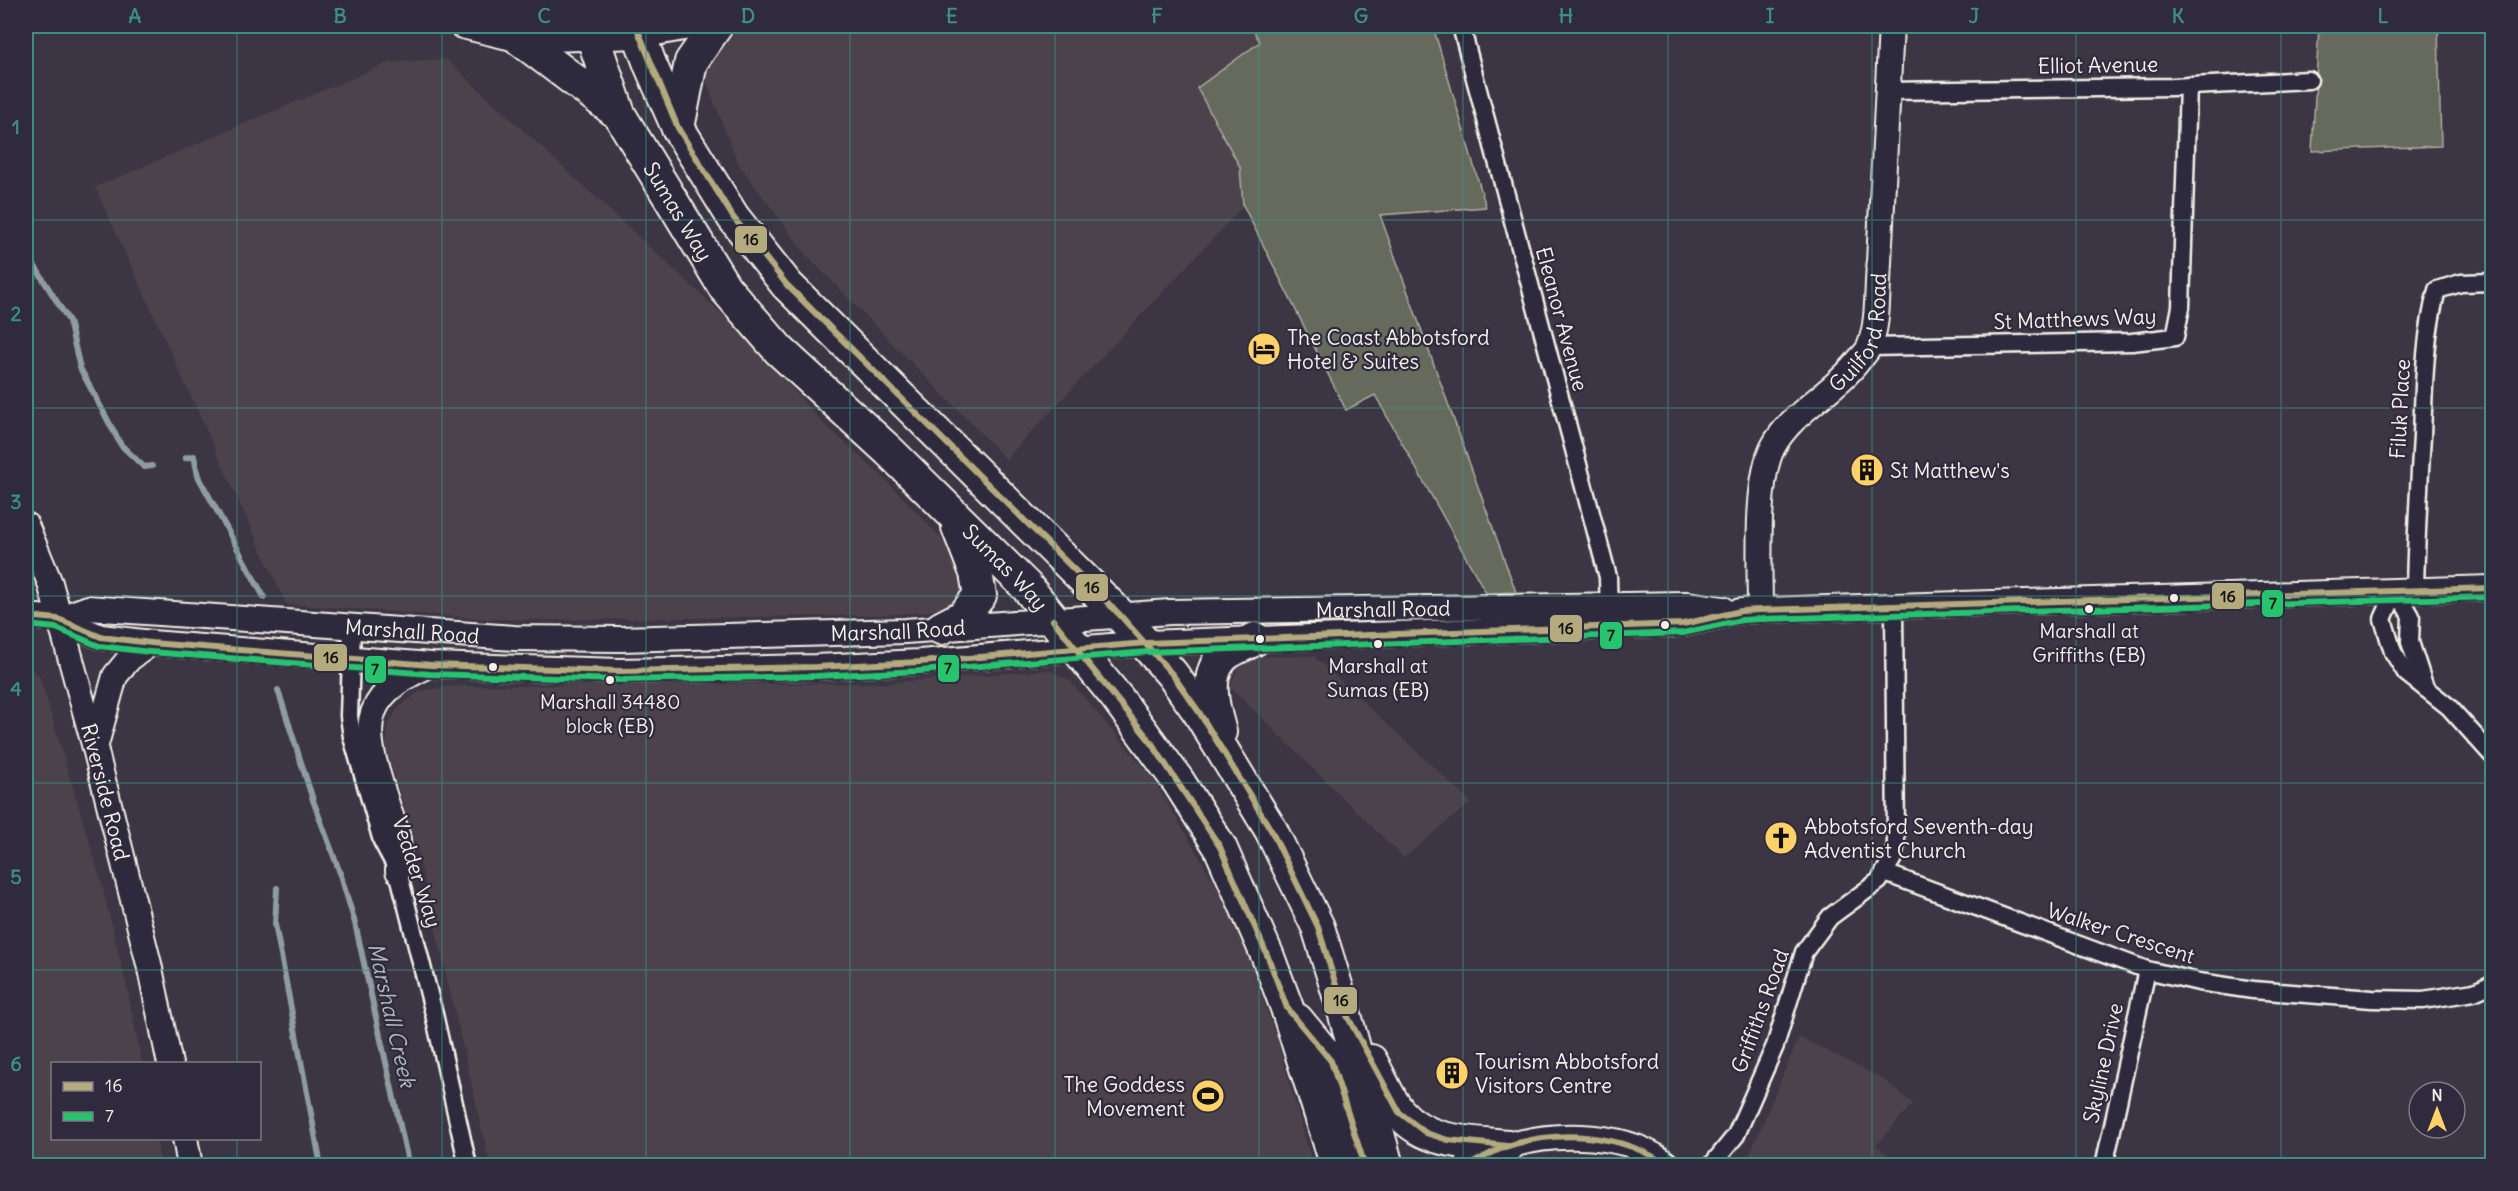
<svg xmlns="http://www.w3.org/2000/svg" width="2518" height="1191" viewBox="0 0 2518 1191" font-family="Delius,sans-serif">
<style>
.built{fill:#4c424c}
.green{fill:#666a5c;stroke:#adaea2;stroke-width:1.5}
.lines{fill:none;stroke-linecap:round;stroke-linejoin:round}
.stream{stroke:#8f9ca2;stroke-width:6}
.street-casing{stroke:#f4f1e8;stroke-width:21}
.secondary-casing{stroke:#f4f1e8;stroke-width:28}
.highway-casing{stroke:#f4f1e8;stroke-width:36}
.street{stroke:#2f2a3d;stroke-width:16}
.secondary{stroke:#2f2a3d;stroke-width:24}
.highway{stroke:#2f2a3d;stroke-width:32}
.bus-1-casing{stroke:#2f2a3d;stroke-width:10}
.bus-2-casing{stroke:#2f2a3d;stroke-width:10}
.bus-1{stroke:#b3aa7e;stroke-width:6}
.bus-2{stroke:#26c46f;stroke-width:6}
.grid{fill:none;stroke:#3d8f86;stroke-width:1.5;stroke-opacity:0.55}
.bus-dot{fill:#f4f1e8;stroke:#2f2a3d;stroke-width:2}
.labels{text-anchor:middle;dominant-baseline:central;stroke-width:4.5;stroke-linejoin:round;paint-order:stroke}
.bus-label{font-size:20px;fill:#f4f1e8;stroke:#2f2a3d}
.street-label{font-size:21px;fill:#f4f1e8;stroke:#2f2a3d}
.poi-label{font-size:21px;fill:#f4f1e8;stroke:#2f2a3d;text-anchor:start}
.water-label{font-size:22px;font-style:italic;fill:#b0b9ba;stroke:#2f2a3d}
.line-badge{stroke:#2f2a3d;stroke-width:2}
.pale-badge-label{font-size:16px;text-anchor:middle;font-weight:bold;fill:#111}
.neatline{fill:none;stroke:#3d8f86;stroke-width:2}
.grid-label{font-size:20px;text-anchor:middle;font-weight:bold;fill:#3d8f86}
</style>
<rect width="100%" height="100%" fill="#3c3544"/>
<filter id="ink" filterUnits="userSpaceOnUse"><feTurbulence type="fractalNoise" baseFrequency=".0167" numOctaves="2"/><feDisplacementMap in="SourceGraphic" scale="12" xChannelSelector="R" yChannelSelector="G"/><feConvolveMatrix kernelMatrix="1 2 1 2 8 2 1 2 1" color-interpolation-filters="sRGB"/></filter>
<g filter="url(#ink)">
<g class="built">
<polygon points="689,26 1251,26 1312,133 1006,459 807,256 738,163 711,94"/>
<polygon points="446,59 744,334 821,421 883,477 959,557 967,575 962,594 950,606 925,612 879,615 554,620 488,619 286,604 95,187 390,62"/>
<polygon points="1314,656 1471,802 1404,858 1230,687 1238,667 1257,657"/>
<polygon points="26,665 40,677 101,881 128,992 142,1063 52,1064 52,1138 156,1139 161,1165 26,1165"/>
<polygon points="1048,670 1069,680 1152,777 1232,912 1276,1036 1313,1165 490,1165 417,848 386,750 388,725 397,709 420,691 453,686 886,683"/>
<polygon points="1799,1037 1882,1078 1913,1104 1876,1145 1898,1165 1745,1165"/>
<polygon points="1584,1157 1620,1165 1540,1165"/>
</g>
<g class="green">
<polygon points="1251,26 1433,26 1486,207 1380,215 1516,592 1486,593 1375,395 1346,410 1243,205 1240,167 1197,88 1260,42"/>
<polygon points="2319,26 2438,26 2441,146 2312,151"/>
</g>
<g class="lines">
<g class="stream">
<polyline points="26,252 69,321 80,368 121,445 144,467 152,466"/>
<polyline points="185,458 194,456 198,476 264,597"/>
<polyline points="278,690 314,803 340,873 355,923 409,1166"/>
<polyline points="277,888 275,924 321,1166"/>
</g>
<defs>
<g id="street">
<polyline points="1461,26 1608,577 1609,614"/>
<polyline points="1887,91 2172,87 2309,80"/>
<polyline points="1870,347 2132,342 2175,337 2181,307 2188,86"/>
<path d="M2415,589C2416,538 2419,487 2422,436C2424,387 2424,338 2437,290L2461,283L2492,282"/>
<polyline points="2396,590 2383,619 2393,652 2406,673 2449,707 2492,755"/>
<polyline points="2396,590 2411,616 2410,642 2425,688"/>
<polyline points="352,626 349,716 352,737 382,841 398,871 434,1014 468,1166"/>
<polyline points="1885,873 2147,970 2199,982 2253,990 2372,999 2423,1000 2474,992 2492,984"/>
<polyline points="1711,1166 1736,1135 1775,1046 1804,952 1830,917 1879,881 1893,858 1896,843 1894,607"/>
<polyline points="2104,1166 2147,970"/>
</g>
<g id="secondary">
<polyline points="462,26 521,40 639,36 695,26"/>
<path id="s1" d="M26,525L50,583L95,748L149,964L170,1064"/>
<path id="s2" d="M1760,610C1760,569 1755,481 1773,447C1792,411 1835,392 1859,360C1863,356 1868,351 1870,345C1877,326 1877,303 1878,282L1891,26"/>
<polyline points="26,616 58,619 101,637 151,643 431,665 619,671 816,667 920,662 1146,643 1683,624 1741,611 1760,610 2492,588"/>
<path id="s3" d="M58,619L88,608L514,638L620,639L905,631L1170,612L1687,604L1723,609"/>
<polyline points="95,748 115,676 129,659 151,643"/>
<path d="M398,871C398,861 399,849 398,839C396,827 390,815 387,804C365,734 352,699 430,665"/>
<polyline points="185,1138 190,1166"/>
<path d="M1467,1166C1481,1159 1495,1150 1509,1146C1555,1131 1631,1132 1669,1166"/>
</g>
<g id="highway">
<path id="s4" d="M589,26L619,114L725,288L779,350L889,451L1027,587L1118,699L1178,781L1220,847L1268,957L1287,1008L1337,1166"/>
<polyline points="636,26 650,64 678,128 733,217 787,285 1120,615 1172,674 1199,712 1271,830 1318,927 1343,1008 1387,1166"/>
<polyline points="521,40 619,114"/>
<polyline points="678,128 691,62 716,26"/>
<polyline points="941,628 964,616 980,595 976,573 958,527"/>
<path d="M1220,732C1213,708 1202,669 1229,652C1237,647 1246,644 1255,639"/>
<polyline points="1297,1020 1331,1061 1365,1166"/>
<path d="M1371,1061C1380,1077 1388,1099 1400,1113C1427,1144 1470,1142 1508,1146"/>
</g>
</defs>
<use href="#street" class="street-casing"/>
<use href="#secondary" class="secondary-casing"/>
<use href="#highway" class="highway-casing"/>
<use href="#street" class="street"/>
<use href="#secondary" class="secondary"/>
<use href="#highway" class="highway"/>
<defs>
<g id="bus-1">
<polyline points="636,26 678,128 733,217 787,285 1120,615 1172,674 1199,712 1271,830 1318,927 1343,1008 1399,1112 1426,1133 1448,1140 1508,1146"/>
<polyline points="26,616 58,619 101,637 151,643 431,665 619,671 816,667 920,662 1146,643 1683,624 1741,611 1760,610 2492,588"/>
<polyline points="1053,620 1151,742 1220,847 1268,957 1287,1008 1331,1061 1365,1166"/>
<path d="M1468,1166C1480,1159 1492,1152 1505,1147C1558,1129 1622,1133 1668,1166"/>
</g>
<polyline id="bus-2" points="26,625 56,628 99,646 150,652 430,674 619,680 816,676 920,671 1147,652 1683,633 1742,620 1760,619 2492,597"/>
</defs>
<use href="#bus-1" class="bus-1-casing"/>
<use href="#bus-2" class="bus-2-casing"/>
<use href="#bus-1" class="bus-1"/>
<use href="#bus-2" class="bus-2"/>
</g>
</g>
<path class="grid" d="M237,26V1064M442,26V1166M646,26V1166M850,26V1166M1055,26V1166M1259,26V1166M1463,26V1166M1668,26V1166M1872,26V1166M2076,26V1166M2281,26V1166M26,220H2492M26,408H2492M26,596H2492M26,783H2492M26,970H2492M237,1138V1166"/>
<defs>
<symbol id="hotel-disc" viewBox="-11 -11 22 22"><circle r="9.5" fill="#ffd166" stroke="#2f2a3d"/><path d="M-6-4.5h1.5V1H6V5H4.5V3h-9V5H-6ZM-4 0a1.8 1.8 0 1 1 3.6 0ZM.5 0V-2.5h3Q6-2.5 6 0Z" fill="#111"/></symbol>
<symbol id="building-disc" viewBox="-11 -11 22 22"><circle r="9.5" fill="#ffd166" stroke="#2f2a3d"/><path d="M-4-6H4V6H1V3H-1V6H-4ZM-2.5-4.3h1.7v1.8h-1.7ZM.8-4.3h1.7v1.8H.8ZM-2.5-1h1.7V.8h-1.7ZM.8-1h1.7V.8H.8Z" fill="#111"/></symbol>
<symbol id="church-disc" viewBox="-11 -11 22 22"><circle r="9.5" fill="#ffd166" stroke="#2f2a3d"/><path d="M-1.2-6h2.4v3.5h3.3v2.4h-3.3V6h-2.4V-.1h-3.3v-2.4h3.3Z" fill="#111"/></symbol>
<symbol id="stadium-disc" viewBox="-11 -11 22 22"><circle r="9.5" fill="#ffd166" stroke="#2f2a3d"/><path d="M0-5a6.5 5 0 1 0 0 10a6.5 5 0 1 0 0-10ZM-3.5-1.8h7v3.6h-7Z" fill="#111"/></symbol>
</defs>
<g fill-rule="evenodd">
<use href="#hotel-disc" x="1245" y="330" width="38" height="38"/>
<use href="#building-disc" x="1848" y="451" width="38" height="38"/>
<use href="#church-disc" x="1762" y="819" width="38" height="38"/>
<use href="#building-disc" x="1433" y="1054" width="38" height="38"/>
<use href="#stadium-disc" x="1189" y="1077" width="38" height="38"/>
</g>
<g class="bus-dot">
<circle cx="2174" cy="598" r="5"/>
<circle cx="2089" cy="609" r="5"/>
<circle cx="1665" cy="625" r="5"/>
<circle cx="1260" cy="639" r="5"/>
<circle cx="1378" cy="644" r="5"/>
<circle cx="493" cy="667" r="5"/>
<circle cx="610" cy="680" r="5"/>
</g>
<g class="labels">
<g class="bus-label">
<text x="2089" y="630">Marshall at<tspan x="2089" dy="24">Griffiths (EB)</tspan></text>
<text x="1378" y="665">Marshall at<tspan x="1378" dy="24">Sumas (EB)</tspan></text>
<text x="610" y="701">Marshall 34480<tspan x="610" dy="24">block (EB)</tspan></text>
</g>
<g class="street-label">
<text transform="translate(2098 65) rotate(-1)">Elliot Avenue</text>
<text stroke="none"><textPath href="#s4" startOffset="207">Sumas Way</textPath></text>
<text transform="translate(1562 319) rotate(75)">Eleanor Avenue</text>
<text transform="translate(2075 319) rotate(-2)">St Matthews Way</text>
<text stroke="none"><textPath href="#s2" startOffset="314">Guilford Road</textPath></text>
<text transform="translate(2400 409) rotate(-87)">Filuk Place</text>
<text stroke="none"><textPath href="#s4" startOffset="693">Sumas Way</textPath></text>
<text stroke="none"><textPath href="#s3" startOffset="1329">Marshall Road</textPath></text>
<text stroke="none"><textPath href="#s3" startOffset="357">Marshall Road</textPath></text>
<text stroke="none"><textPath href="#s3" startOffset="843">Marshall Road</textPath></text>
<text stroke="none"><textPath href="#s1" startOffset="279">Riverside Road</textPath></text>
<text transform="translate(417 872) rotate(72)">Vedder Way</text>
<text transform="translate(2121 933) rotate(18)">Walker Crescent</text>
<text transform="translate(1760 1011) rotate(-70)">Griffiths Road</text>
<text transform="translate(2103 1063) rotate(-78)">Skyline Drive</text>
</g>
<g class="poi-label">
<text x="1287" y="337">The Coast Abbotsford<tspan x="1287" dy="24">Hotel &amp; Suites</tspan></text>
<text x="1890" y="470">St Matthew's</text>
<text x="1804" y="826">Abbotsford Seventh-day<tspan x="1804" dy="24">Adventist Church</tspan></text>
<text x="1475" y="1061">Tourism Abbotsford<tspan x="1475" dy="24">Visitors Centre</tspan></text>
<text x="1185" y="1084" text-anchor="end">The Goddess<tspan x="1185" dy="24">Movement</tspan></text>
</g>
<g class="water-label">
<text transform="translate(392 1015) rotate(77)">Marshall Creek</text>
</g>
</g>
<g class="line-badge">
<rect x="734" y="225" width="34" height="29" rx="6" fill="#b3aa7e"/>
<rect x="1075" y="573" width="34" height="29" rx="6" fill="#b3aa7e"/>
<rect x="2211" y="582" width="34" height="28" rx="6" fill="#b3aa7e"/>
<rect x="2261" y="589" width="23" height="29" rx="6" fill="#26c46f"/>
<rect x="1549" y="614" width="34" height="29" rx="6" fill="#b3aa7e"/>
<rect x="1599" y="621" width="24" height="29" rx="6" fill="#26c46f"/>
<rect x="313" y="643" width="35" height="29" rx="6" fill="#b3aa7e"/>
<rect x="937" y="654" width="23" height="29" rx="6" fill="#26c46f"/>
<rect x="364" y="655" width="23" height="29" rx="6" fill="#26c46f"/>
<rect x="1323" y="986" width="35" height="29" rx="6" fill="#b3aa7e"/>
</g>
<g class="pale-badge-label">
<text x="751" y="245">16</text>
<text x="1092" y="593">16</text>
<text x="2228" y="602">16</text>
<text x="2273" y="609">7</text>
<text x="1566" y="634">16</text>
<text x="1611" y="641">7</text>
<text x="331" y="663">16</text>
<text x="948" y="674">7</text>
<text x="375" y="675">7</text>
<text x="1341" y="1006">16</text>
</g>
<rect width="2518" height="1191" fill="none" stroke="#2f2a3d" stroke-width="66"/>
<rect x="51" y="1062" width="210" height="78" fill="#2f2a3d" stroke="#7e7a81" stroke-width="1.5"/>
<rect x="63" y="1082" width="30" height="9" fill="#b3aa7e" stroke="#7e7a81" stroke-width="1.5"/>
<text x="105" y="1092" font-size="18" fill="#f4f1e8">16</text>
<rect x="63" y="1112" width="30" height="9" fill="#26c46f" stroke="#7e7a81" stroke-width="1.5"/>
<text x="105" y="1122" font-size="18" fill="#f4f1e8">7</text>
<g transform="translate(2437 1110)"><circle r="28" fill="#2f2a3d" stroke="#7e7a81" stroke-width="1.5"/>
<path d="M0-4.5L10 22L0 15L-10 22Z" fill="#ffd166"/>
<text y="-9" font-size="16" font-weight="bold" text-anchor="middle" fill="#f4f1e8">N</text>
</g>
<rect x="33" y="33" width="2452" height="1125" class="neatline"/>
<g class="grid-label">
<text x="135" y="23">A</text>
<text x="340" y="23">B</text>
<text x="544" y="23">C</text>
<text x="748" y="23">D</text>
<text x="952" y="23">E</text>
<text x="1157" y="23">F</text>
<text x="1361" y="23">G</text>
<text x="1566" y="23">H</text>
<text x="1770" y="23">I</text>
<text x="1974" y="23">J</text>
<text x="2178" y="23">K</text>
<text x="2383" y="23">L</text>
<text x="16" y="134">1</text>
<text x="16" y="321">2</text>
<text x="16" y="509">3</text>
<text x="16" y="696">4</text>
<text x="16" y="884">5</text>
<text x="16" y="1071">6</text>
</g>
</svg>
